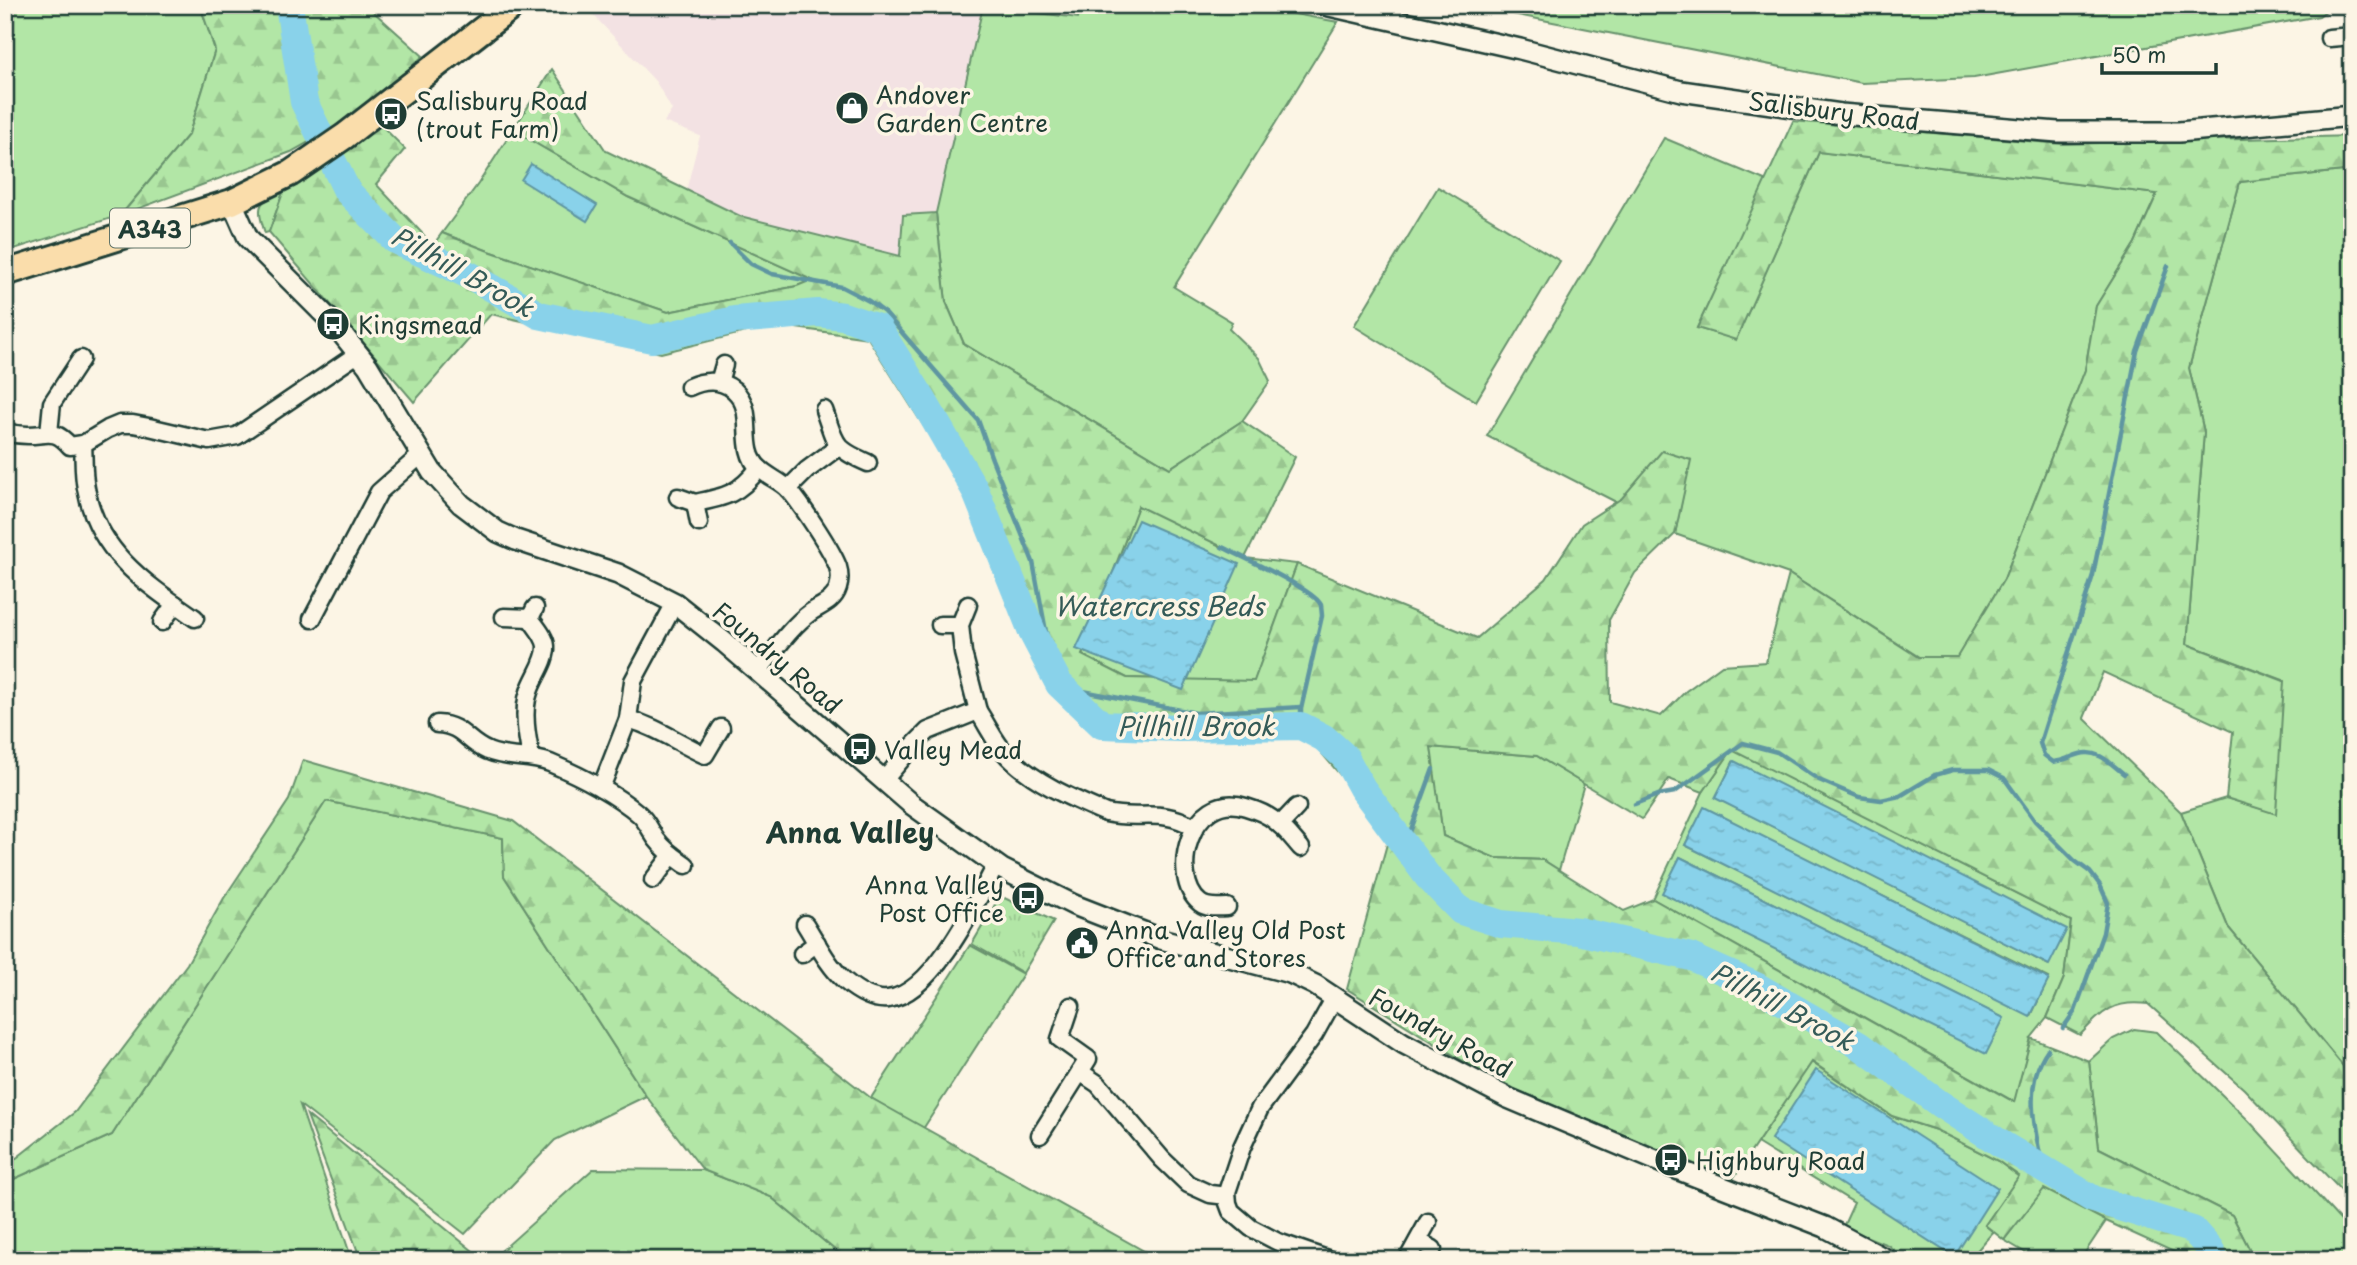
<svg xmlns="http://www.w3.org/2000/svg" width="2357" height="1265" viewBox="0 0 2357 1265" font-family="'Playpen Sans',sans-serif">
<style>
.built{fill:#f3e2e3}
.grass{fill:#b2e6a6;stroke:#68926d;stroke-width:2;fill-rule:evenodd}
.forest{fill:url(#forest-firs);stroke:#68926d;stroke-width:2}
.park{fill:url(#park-tufts);stroke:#68926d;stroke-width:2}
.water{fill:url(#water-ripples);stroke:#5f96a1;stroke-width:2}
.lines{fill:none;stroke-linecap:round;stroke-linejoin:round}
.stream{stroke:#5f96a1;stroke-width:4.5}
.river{stroke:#89d2ea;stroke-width:28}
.minor-casing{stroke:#1f3d34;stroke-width:21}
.tertiary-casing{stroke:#1f3d34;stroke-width:24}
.primary-casing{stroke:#1f3d34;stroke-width:30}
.minor{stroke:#fcf5e5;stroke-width:16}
.tertiary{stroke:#fcf5e5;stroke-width:19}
.primary{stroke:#faddab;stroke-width:24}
.labels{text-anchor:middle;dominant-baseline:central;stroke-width:7;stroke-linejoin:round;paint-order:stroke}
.shield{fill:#fcf5e5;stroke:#617469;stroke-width:2}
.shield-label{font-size:23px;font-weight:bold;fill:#1f3d34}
.poi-label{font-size:24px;fill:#1f3d34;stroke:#fcf5e5;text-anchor:start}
.street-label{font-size:24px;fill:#1f3d34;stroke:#fcf5e5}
.water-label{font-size:26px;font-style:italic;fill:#345b58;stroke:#fcf5e5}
.quarter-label{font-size:28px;font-weight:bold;fill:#1f3d34;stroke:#fcf5e5}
</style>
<defs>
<pattern id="forest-firs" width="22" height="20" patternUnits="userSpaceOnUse" patternTransform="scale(1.75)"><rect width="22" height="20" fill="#b2e6a6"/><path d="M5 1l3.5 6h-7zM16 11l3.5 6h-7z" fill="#99c690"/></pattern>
<pattern id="park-tufts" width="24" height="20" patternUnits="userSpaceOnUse" patternTransform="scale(1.75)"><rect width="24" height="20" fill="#b2e6a6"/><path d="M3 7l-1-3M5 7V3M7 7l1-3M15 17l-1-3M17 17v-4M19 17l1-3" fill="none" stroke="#99c690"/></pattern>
<pattern id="water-ripples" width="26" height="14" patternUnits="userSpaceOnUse" patternTransform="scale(1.75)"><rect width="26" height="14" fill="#89d2ea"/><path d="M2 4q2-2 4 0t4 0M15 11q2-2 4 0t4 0" fill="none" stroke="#76b5c9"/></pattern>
</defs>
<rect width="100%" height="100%" fill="#fcf5e5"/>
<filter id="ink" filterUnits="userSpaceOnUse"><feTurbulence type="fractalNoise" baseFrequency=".0143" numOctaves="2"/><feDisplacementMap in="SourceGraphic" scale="14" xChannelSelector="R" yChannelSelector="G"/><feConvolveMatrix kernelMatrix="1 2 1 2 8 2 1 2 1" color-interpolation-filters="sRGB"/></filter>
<g filter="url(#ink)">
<polygon class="built" points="584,5 1080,5 1078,18 983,7 936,213 903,215 900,256 740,216 686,191 700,136 664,122 672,110 656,82"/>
<g class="grass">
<polygon points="10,5 200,5 215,50 189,134 121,215 5,252 5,10"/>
<polygon points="1080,5 1245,5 1338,22 1174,287 1232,322 1229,329 1259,358 1270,381 1242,421 1170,468 964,344 946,302 936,213 983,6 1078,18"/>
<polygon points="1467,5 2334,5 2319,16 1974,78 1862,83"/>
<polygon points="513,130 628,197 813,280 797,286 668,312 486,250 442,233 478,184"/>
<polygon points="1664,138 1767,181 1697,328 1736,339 1819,152 2157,194 2135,243 2096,306 2085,370 2004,579 1957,658 1919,657 1789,574 1675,534 1690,460 1616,502 1487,436"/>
<polygon points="2352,170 2352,1077 2228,927 2181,812 2226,798 2275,813 2283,680 2187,644 2204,432 2189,368 2240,182"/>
<path d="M285,187L269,232L265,233C255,203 259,202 285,187Z"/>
<polygon points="1438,187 1560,261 1476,401 1354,326"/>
<polygon points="1138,505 1245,558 1297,564 1254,682 1127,678 1082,655"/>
<polygon points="1430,747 1537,756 1584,784 1559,870 1543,860 1495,858 1443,836"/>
<path d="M1732,749L2071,921L2064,978L2047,1018L2031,1038L2015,1102L1653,899L1703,792ZM1733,762L2049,965L1716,798ZM1704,808L2049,978L2031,1016L1685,845ZM1680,857L2003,1018L1986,1053L1663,893Z"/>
<polygon points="326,801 503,838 504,876 646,1096 555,1140 465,1234 300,1105 352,1260 5,1260 5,1183 112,1135"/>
<polygon points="970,945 1023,974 923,1129 871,1098"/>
<polygon points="2134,1029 2157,1032 2249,1121 2352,1233 2352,1260 2255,1260 2232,1215 2099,1148 2089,1061 2113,1039"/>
<polygon points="1811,1062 1892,1116 1936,1130 1998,1161 2019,1177 1985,1225 1993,1232 1969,1260 1905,1260 1888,1245 1843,1227 1854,1203 1757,1143"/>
<polygon points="593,1169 703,1170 771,1197 847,1260 491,1260"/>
<polygon points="2044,1188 2106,1221 2080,1260 2038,1260 2004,1240"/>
</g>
<g class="forest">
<polygon points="200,5 366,5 423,56 360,113 291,152 121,215 189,134 215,50"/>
<path d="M552,69L606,151L740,216L900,256L903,215L936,213L946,302L964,344L1170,468L1242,421L1295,457L1245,558L1138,506L1082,655L1127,678L1254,681L1297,564L1477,638L1546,579L1582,524L1622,498L1662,451L1691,460L1675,534L1635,573L1609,620L1610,702L1661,716L1686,691L1722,665L1766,662L1789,574L1918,657H1957L2004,579L2085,370L2096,306L2135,243L2157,194L1819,152L1736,340L1697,328L1793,121L2063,144L2352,136V170L2240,182L2189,368L2204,432L2187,644L2284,681L2276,814L2226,798L2233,732L2103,672L2084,718L2181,812L2228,927L2352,1077V1202L2244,1089L2148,1004C2113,1000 2103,1011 2080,1035L2047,1018L2064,978L2071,921L1732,750L1703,792L1669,779L1642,819L1537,756L1431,747L1443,836L1495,858L1543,860L1624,911L1653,899L2014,1102L2031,1038L2089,1061L2099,1148L2232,1215L2255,1260H2187L2185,1257L2106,1221L2044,1189L2004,1240L1985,1225L2019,1176L1998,1161L1936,1130L1892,1116L1812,1062L1732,1180L1497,1082L1347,989L1390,833L1306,735L1102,728L1059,684L969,498L868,338L774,325L661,353L491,314L414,402L269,232L285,187L377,121L405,149L376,184L433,245L442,233L486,250L668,312L797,286L812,280L628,197L513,130Z"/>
<polygon points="303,760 513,821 871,1098 1160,1260 847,1260 771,1197 703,1170 646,1096 504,876 503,838 326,801 112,1135 5,1183 5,1167 75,1112 187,964 224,898 289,800"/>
<polygon points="307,1115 484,1260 361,1260"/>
</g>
<polygon class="park" points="1000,896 1054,921 1023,973 972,944"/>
<g class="water">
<polygon points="531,164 597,205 587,221 521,180"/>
<polygon points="1138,520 1239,564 1183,690 1076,649"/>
<polygon points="1734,761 2067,929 2049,965 1715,798"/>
<polygon points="1704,807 2049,979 2030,1017 1685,845"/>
<polygon points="1680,857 2004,1018 1986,1054 1662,893"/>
<polygon points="1816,1070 1998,1188 1954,1257 1771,1139"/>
</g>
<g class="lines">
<g class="stream">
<polyline points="730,243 751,264 772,274 842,287 869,301 884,312 978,420 992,459 1033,562 1052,664 1065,681 1078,690 1196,713 1301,707"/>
<path d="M1222,547C1240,556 1314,589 1321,605C1321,607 1322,614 1322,616L1301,709V726"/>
<path d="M2124,774C2111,764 2098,749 2080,754C2070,757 2063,761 2053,762L2044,755L2040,743L2093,575L2137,351L2168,266"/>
<polyline points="1635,804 1658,795 1675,792 1743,743 1777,752 1819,780 1840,789 1859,797 1881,800 1900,796 1935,775 1953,770 1988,770 2004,778 2035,821 2075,861 2090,872 2100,885 2108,903 2103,933 2075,1011 2063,1028"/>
<polyline points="1405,846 1433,769"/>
<path d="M2043,1169C2035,1129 2022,1086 2048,1049"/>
</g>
<polyline class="river" points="289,5 304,102 347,191 395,240 471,276 539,315 652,339 735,320 818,313 843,316 878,328 923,400 975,490 1033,634 1059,684 1102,725 1180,728 1301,726 1324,738 1345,757 1362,788 1428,877 1461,911 1501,924 1578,931 1691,957 1756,986 1860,1046 1940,1104 2003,1145 2093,1199 2193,1230 2210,1249 2215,1260"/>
<defs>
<g id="minor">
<polyline points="2329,38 2352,36"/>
<polyline points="719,382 724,365"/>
<path d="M689,387C704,380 721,379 734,390C758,412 737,447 759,468C768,477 781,481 789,490C801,504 832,550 838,567C840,573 840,582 838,588C834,601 822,605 811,612C790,627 774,652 758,671"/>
<path d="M824,410C836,444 833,448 868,463"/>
<path d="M5,432C13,434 20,435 28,435C49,435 54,428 70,446L83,444L108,429L120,424H133L149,427L209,441L237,436L359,353"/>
<polyline points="49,433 52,403 81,359"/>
<path d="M83,444C84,459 83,474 86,488C97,552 146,584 195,618"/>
<polyline points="788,489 807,470 838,447"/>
<polyline points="678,497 695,503 699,523"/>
<path d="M695,503C726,497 739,494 759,468"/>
<polyline points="968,605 960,625 963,653 978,711"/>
<polyline points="504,617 530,618 535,608"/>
<path d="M530,618C535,626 545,636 546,646C547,661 533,678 529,692C522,711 527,737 531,757"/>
<polyline points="312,619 379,492 422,454"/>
<polyline points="162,622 175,604"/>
<polyline points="940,625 960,625"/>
<path d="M628,719C657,727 678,743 705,755L721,728"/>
<path d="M437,724C463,725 466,742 488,751C506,759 530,755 550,763C581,776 614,793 639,814C647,821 651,832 657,840C665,851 676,858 686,865"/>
<path d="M884,780L911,748L928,731L978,711C988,726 995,743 1008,756C1033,782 1073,799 1106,813C1140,821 1160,807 1194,827"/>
<polyline points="601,788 628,719 633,681 675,603"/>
<polyline points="1280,825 1297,807"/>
<polyline points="653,880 672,855"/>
<path d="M1227,907C1218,907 1208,909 1200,903C1168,877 1190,789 1246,807C1256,810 1267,814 1275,821C1285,828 1293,839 1301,848"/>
<path d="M805,924C817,943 828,966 845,981C857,991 872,1001 888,999C933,994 977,901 996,865"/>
<polyline points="802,954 817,943"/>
<polyline points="1080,1072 1098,1084 1162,1159 1188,1184 1210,1194 1227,1196"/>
<polyline points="1040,1135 1088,1059 1060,1039 1071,1006"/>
<polyline points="1418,1241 1433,1249"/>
<polyline points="1330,1260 1278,1242 1251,1228 1231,1211 1228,1203 1227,1192 1242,1147 1260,1108 1314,1035 1334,999"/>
<polyline points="1407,1260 1428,1222"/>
</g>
<g id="tertiary">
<polyline points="1325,5 1520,49 1681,91 1841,114 2058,132 2179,132 2352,116"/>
<polyline points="232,202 248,238 335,325 368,366 432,472 461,504 498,532 516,540 618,574 675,603 724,642 911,804 1002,869 1074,905 1161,939 1290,973 1315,985 1403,1043 1508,1098 1679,1170 1825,1227 1887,1260"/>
</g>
<polyline id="primary" points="5,273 232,202 291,173 345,136 514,5"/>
</defs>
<use href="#minor" class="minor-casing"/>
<use href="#tertiary" class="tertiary-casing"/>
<use href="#primary" class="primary-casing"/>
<use href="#minor" class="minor"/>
<use href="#tertiary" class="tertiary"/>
<use href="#primary" class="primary"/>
</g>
</g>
<defs>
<symbol id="shop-disc" viewBox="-11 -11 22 22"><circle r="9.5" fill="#1f3d34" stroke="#fcf5e5"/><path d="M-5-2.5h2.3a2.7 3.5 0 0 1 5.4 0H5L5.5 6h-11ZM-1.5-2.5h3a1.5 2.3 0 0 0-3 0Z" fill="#fff"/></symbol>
<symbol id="bus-disc" viewBox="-11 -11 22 22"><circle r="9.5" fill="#1f3d34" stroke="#fcf5e5"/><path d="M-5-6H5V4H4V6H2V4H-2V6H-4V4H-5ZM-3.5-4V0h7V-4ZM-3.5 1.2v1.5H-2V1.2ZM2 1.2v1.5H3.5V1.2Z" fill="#fff"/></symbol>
<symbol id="civic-disc" viewBox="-11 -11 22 22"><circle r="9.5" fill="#1f3d34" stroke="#fcf5e5"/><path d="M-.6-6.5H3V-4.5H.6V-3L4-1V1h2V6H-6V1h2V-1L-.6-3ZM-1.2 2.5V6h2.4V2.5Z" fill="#fff"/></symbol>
</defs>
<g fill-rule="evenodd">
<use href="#shop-disc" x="833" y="89" width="38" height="38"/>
<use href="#bus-disc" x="372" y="95" width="38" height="38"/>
<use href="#bus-disc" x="314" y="305" width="38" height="38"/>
<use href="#bus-disc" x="841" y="730" width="38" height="38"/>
<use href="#bus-disc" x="1009" y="879" width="38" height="38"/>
<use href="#civic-disc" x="1063" y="924" width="38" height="38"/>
<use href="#bus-disc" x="1652" y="1141" width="38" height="38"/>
</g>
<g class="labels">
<rect class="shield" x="110" y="208.5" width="80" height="39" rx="5"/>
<g class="shield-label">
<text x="150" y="228">A343</text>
</g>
<g class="poi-label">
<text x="876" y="94">Andover<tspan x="876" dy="28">Garden Centre</tspan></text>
<text x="416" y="100">Salisbury Road<tspan x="416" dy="28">(trout Farm)</tspan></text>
<text x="358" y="324">Kingsmead</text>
<text x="884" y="749">Valley Mead</text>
<text x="1004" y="884" text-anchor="end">Anna Valley<tspan x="1004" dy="28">Post Office</tspan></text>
<text x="1106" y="929">Anna Valley Old Post<tspan x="1106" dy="28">Office and Stores</tspan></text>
<text x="1696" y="1160">Highbury Road</text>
</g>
<g class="street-label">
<text transform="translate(1834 110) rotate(7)">Salisbury Road</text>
<text transform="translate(778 657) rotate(40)">Foundry Road</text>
<text transform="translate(1441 1032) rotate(29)">Foundry Road</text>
</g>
<g class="water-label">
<text transform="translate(463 271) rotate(29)">Pillhill Brook</text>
<text x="1159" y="605">Watercress Beds</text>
<text x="1196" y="725">Pillhill Brook</text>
<text transform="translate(1783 1006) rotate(28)">Pillhill Brook</text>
</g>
<g class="quarter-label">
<text x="850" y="831">Anna Valley</text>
</g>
</g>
<rect width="2357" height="1265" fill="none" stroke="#fcf5e5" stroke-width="28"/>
<rect x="14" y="14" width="2329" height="1237" fill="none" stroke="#1f3d34" stroke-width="2.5" filter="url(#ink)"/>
<path d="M2102 63v10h114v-10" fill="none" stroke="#1f3d34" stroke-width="3.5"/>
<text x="2112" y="63" font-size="21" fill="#1f3d34" stroke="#fcf5e5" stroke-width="5" paint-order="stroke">50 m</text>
</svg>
